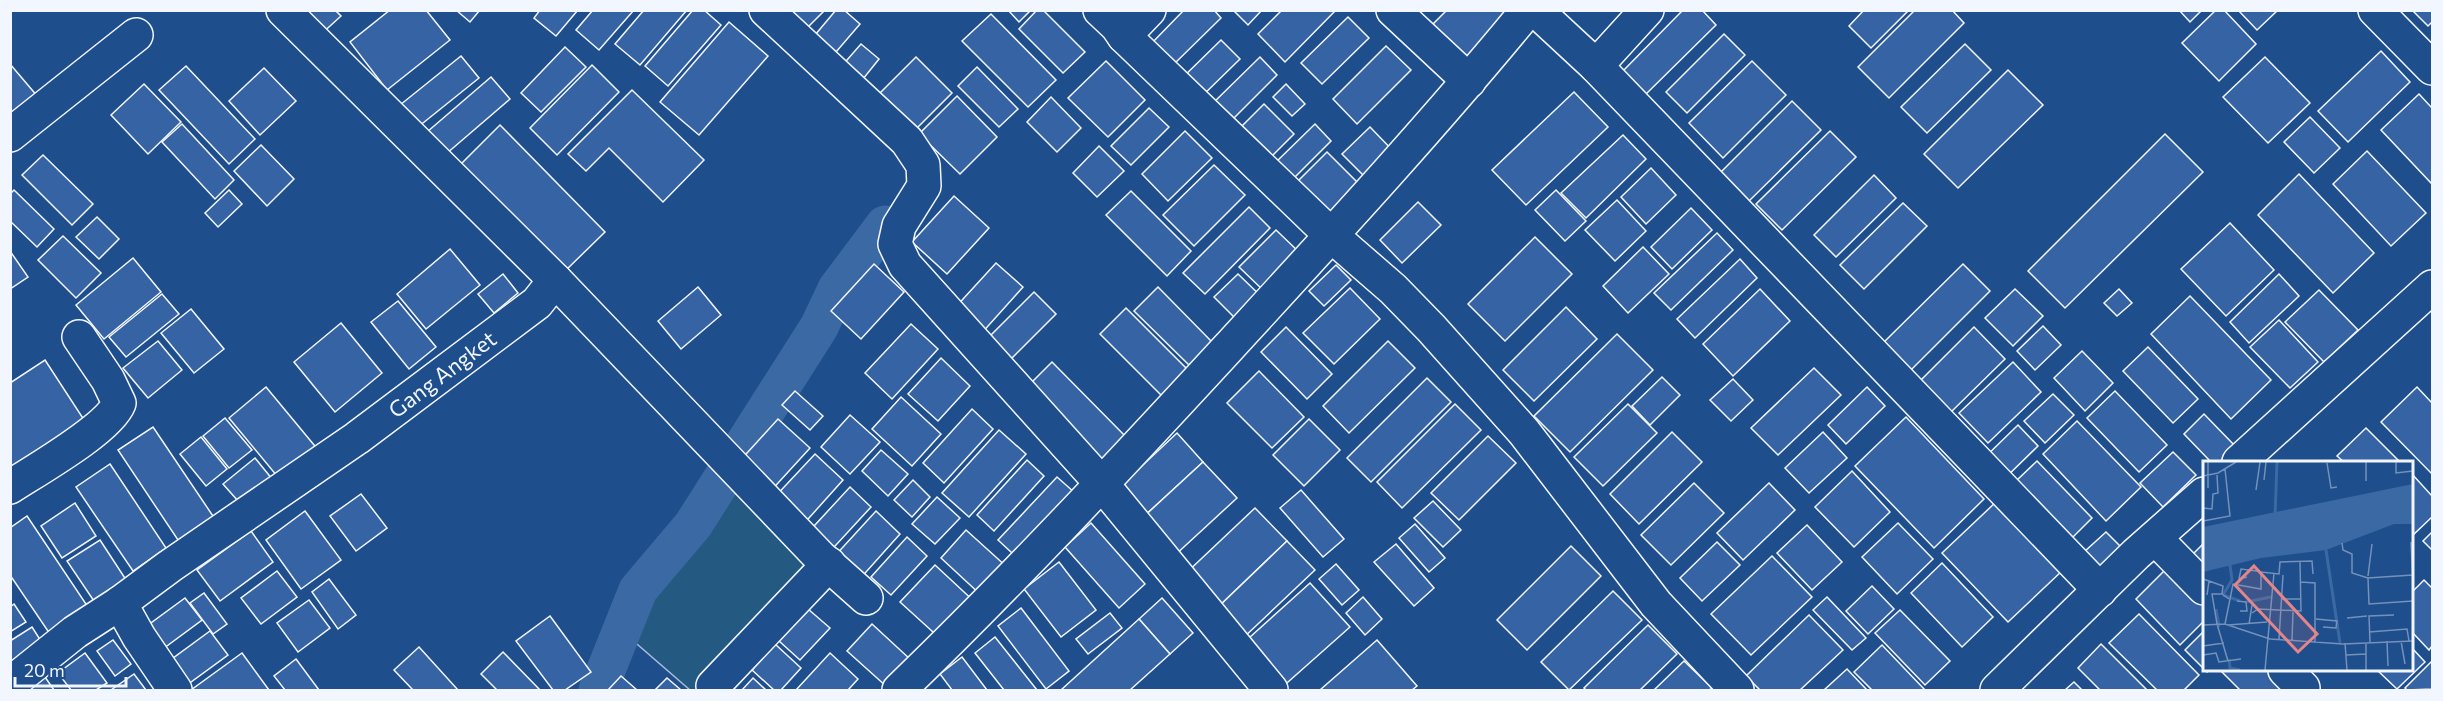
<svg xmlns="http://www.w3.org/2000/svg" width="2443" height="701" viewBox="0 0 2443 701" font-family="Commissioner,sans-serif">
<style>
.green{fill:#245a82;stroke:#a8bbd7;stroke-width:1.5}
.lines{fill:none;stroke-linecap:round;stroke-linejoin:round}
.canal{stroke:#3b69a3;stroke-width:39}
.building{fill:#3563a3;stroke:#f2f6ff;stroke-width:1.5}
.street-casing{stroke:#f2f6ff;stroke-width:36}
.secondary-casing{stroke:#f2f6ff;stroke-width:36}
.street{stroke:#1f4e8c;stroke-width:33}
.secondary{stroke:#1f4e8c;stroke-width:33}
.labels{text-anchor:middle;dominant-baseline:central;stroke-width:4.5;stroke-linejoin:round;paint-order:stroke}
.street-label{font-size:22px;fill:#f2f6ff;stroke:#1f4e8c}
.inset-river{fill:none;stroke:#3b69a3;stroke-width:3}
.inset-road{fill:none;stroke:#7391ba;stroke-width:1.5}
.view{fill:#e38589;fill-opacity:0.15;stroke:#e38589;stroke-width:3}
.inset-edge{fill:none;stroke:#f2f6ff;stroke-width:3}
</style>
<rect width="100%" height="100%" fill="#1f4e8c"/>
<polygon class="green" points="749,484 829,564 705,690 690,690 630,638 639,615 680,554 717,507"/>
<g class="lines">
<polyline class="canal" points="598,690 638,590 693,525 819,327 837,289 885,225"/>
</g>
<g class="building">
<polygon points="298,10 335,10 341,16 318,37"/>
<polygon points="390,10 426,10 450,40 387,90 350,42"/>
<polygon points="456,10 480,10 470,22"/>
<polygon points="540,10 578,10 556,36 534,18"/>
<polygon points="593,10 634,10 599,50 576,30"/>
<polygon points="644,10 687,10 640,65 615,44"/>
<polygon points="693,10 704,10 721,25 668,86 645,66"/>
<polygon points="785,10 825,10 805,30"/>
<polygon points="836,10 844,10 860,24 830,59 810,41"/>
<polygon points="1008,10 1031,10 1019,22"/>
<polygon points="1037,10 1043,10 1085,52 1063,73 1019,29"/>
<polygon points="1184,10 1214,10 1221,18 1172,66 1150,45"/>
<polygon points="1233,10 1262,10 1248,25"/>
<polygon points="1282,10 1336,10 1285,62 1258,34"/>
<polygon points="1447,10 1517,10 1461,66 1426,31"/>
<polygon points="1683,10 1702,10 1716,25 1644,96 1621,73"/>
<polygon points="1864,10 1909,10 1871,48 1849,26"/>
<polygon points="1915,10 1952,10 1964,23 1889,98 1858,67"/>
<polygon points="2179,10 2202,10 2190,22"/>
<polygon points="2216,10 2224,10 2256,44 2219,81 2182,43"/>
<polygon points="2238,10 2278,10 2257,30"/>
<polygon points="2412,10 2432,10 2432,22 2428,26"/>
<polygon points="991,14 1056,80 1028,107 962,41"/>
<polygon points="1348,17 1369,38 1322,84 1301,63"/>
<polygon points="729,22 768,56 699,135 660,102"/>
<polygon points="1724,34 1745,55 1687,113 1666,92"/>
<polygon points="1221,40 1240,59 1196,102 1177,83"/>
<polygon points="861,44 879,59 859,84 840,68"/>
<polygon points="1965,44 1991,70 1927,133 1901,107"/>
<polygon points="1386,46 1411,70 1357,124 1333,99"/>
<polygon points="565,47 586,67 541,112 521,93"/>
<polygon points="2381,51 2410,82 2348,142 2318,111"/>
<polygon points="461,56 479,78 413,131 395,109"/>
<polygon points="916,57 952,93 913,132 877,96"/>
<polygon points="1260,57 1277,75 1227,125 1209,107"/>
<polygon points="2265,57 2310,103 2268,143 2223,97"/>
<polygon points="1106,61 1145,100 1108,137 1068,98"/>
<polygon points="1752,61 1786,95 1723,158 1689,123"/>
<polygon points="10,64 44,104 22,123 10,109"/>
<polygon points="592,65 619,92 557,155 530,128"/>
<polygon points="186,66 255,139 229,164 159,90"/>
<polygon points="977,67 1018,109 999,127 958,86"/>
<polygon points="264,68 296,101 260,135 229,101"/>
<polygon points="2008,70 2043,105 1958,188 1924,154"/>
<polygon points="491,77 510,99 446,154 427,132"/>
<polygon points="144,84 181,122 148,154 111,115"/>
<polygon points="1286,84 1305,104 1292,116 1273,97"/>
<polygon points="632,90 704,160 663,202 609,148 586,171 568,154"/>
<polygon points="1574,92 1608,127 1526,205 1492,170"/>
<polygon points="2419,94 2432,108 2432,184 2381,130"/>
<polygon points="957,96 997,137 960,174 919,134"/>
<polygon points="1051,97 1081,128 1057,152 1027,122"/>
<polygon points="1792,101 1821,130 1749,201 1721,172"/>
<polygon points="1264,104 1294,134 1263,165 1233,135"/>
<polygon points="1149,108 1169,127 1131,165 1111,146"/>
<polygon points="2310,117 2340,148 2314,173 2284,142"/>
<polygon points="182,124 234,180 215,199 162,142"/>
<polygon points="1315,124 1331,141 1292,180 1275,163"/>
<polygon points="500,125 605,232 563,273 459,166"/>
<polygon points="1370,127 1397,155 1370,182 1342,154"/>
<polygon points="1185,131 1212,158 1168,201 1142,174"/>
<polygon points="1830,131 1856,157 1782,230 1756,204"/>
<polygon points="2165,134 2203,172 2065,308 2028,271"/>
<polygon points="1623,135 1646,159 1586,218 1561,193"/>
<polygon points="261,145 294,179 267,206 234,171"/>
<polygon points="1099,146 1124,171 1097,197 1073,173"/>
<polygon points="2367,151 2426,213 2391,246 2333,184"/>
<polygon points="1327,152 1366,191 1334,223 1295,184"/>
<polygon points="43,155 93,204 72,225 22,175"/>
<polygon points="1214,165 1245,195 1194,246 1163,215"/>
<polygon points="1651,168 1676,195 1646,224 1621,197"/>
<polygon points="2299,174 2374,253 2333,293 2258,215"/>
<polygon points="1874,175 1896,198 1836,257 1814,235"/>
<polygon points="14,190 54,229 37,247 10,221 10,194"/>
<polygon points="229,190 242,204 218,227 205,213"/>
<polygon points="1556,190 1586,221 1565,241 1535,210"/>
<polygon points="1131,191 1191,251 1167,276 1106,215"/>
<polygon points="954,196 989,228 947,274 912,242"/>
<polygon points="1617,200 1646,231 1615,261 1585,230"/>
<polygon points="1418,202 1441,225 1402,263 1380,240"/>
<polygon points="1903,203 1927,226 1864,289 1840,265"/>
<polygon points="1249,207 1270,228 1205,294 1183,273"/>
<polygon points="1691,208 1712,230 1672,269 1651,247"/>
<polygon points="97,217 119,239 99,259 76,237"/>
<polygon points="2230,223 2274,270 2226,316 2181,269"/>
<polygon points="1276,230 1300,253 1263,290 1239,267"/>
<polygon points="1717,233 1733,250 1671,310 1654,293"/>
<polygon points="63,236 101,273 76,298 38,260"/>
<polygon points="1535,237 1572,274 1505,341 1468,304"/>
<polygon points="1643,247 1669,274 1628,313 1603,286"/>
<polygon points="450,249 480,285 426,329 397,294"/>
<polygon points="10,251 28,277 10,289"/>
<polygon points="133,258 161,292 104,339 76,305"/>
<polygon points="1740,259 1757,278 1695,338 1677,319"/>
<polygon points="996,263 1023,287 980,335 953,310"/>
<polygon points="874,264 904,292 861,339 831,311"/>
<polygon points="1963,264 1990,291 1908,373 1881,345"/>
<polygon points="1336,265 1351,280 1324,306 1309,291"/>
<polygon points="503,274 518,293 494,313 478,294"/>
<polygon points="1238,274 1268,303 1244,327 1214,297"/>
<polygon points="2279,274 2299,296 2249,343 2230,322"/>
<polygon points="698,287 721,315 681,349 658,321"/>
<polygon points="1158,287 1212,342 1189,365 1134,311"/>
<polygon points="1350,288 1380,319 1334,364 1303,333"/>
<polygon points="1760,289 1790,321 1733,376 1703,344"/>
<polygon points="2015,289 2043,316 2013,346 1985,318"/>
<polygon points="2119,289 2132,303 2117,316 2104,303"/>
<polygon points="2319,290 2358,330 2324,362 2285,322"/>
<polygon points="1034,292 1056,314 1004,366 982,344"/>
<polygon points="162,294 179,314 126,357 109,337"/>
<polygon points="2190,296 2271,380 2231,419 2151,334"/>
<polygon points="398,301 436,347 409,369 371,322"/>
<polygon points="1566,307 1597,339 1534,401 1503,370"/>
<polygon points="1126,308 1189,371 1163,397 1100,334"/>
<polygon points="191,309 224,349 194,373 161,333"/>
<polygon points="2279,320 2318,362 2290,388 2250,347"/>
<polygon points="341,323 382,373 335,412 294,362"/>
<polygon points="911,324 938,349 892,399 865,373"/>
<polygon points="2043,326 2061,345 2035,370 2017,351"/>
<polygon points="1286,327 1332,374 1307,399 1261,352"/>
<polygon points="1974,327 2005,359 1950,413 1919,382"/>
<polygon points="1617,334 1653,370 1570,452 1534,416"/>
<polygon points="158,341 182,370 148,398 123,368"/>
<polygon points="1388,341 1415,368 1349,433 1323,406"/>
<polygon points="2148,347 2198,399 2173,423 2123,371"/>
<polygon points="2082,351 2113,383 2085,411 2054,378"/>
<polygon points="941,358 970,386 938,421 908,394"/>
<polygon points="45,360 88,426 10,478 10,383"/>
<polygon points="1052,362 1131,442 1104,470 1024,390"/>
<polygon points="2013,362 2041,392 1988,443 1959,413"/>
<polygon points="1814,368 1841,395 1778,455 1751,428"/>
<polygon points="1259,371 1304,417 1272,448 1227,403"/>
<polygon points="1662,377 1680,395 1650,425 1632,406"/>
<polygon points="1427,378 1451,402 1371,482 1347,458"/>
<polygon points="1733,379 1753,400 1731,421 1710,400"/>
<polygon points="266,387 319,451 282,482 229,418"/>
<polygon points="1867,387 1885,406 1846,444 1828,425"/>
<polygon points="2417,387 2432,403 2432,474 2381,422"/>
<polygon points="795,391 823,416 810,430 782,405"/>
<polygon points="2115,391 2167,445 2139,472 2087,418"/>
<polygon points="2053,394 2074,415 2045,443 2024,421"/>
<polygon points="901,397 941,434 912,466 872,429"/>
<polygon points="1455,404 1481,430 1402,508 1377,482"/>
<polygon points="1628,404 1657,433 1603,486 1574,457"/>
<polygon points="972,409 993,429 944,483 923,463"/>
<polygon points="2204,414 2236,447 2220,462 2211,462 2184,434"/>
<polygon points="850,415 880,442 850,474 821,447"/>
<polygon points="1906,417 1984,499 1934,548 1855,466"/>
<polygon points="225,418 252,450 229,468 203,436"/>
<polygon points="778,419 810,448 768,494 737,464"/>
<polygon points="1309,419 1340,450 1304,486 1273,455"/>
<polygon points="2077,421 2141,487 2106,521 2043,454"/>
<polygon points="2018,425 2038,446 1999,484 1979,463"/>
<polygon points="153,427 219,525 184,549 118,450"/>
<polygon points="2366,428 2400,462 2344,462 2337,456"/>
<polygon points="999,430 1026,454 969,517 942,493"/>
<polygon points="1672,432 1702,462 1639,524 1610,494"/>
<polygon points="1823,432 1847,458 1809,493 1785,468"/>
<polygon points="1177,433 1203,462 1139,521 1113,493"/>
<polygon points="1488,436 1516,463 1459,520 1431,493"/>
<polygon points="201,437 227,469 206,486 180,454"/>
<polygon points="881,450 908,474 888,496 862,471"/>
<polygon points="2173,452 2196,475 2163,507 2140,483"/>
<polygon points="815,454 843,480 800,528 771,501"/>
<polygon points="255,458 277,485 246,510 223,484"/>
<polygon points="1027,460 1044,476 994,531 977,515"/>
<polygon points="2037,461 2092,518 2071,539 2016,481"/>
<polygon points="1203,462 1237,498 1173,557 1139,521"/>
<polygon points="110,464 166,548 133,571 76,487"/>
<polygon points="1852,471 1890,512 1854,547 1815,507"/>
<polygon points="2412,474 2432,496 2432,517 2414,534 2412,531"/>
<polygon points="1057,477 1083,500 1024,564 998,540"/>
<polygon points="913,480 930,497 912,517 894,500"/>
<polygon points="1694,483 1724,513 1671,565 1641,535"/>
<polygon points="1769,483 1795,510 1743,560 1717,533"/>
<polygon points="850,487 871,507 824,558 803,538"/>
<polygon points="1301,490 1344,539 1323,557 1280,508"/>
<polygon points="361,494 387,528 356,551 330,516"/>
<polygon points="937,497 960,518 935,544 912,524"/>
<polygon points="1433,501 1461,530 1443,547 1414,518"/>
<polygon points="1997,501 2063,570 2008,622 1942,553"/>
<polygon points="75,503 96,536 62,558 41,526"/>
<polygon points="1255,508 1287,541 1214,611 1182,577"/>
<polygon points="305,511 341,560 301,589 266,540"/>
<polygon points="876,511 900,534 858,581 833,558"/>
<polygon points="27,516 92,613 54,640 10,575 10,528"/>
<polygon points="1091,523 1145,584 1119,608 1065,547"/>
<polygon points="1898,523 1933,559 1897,594 1862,557"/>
<polygon points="1415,524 1445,558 1429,572 1399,538"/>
<polygon points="1807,525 1842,562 1812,590 1777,553"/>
<polygon points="966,530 1008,568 982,596 941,558"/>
<polygon points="251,531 273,562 220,601 197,570"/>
<polygon points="2106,532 2124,550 2102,570 2084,552"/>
<polygon points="2432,532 2432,550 2423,541"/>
<polygon points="907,537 927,556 891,595 871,577"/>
<polygon points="100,540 134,592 102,613 67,561"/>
<polygon points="1287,541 1315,570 1241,640 1214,611"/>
<polygon points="1717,542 1740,565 1702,601 1680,578"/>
<polygon points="2204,543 2204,582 2185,562"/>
<polygon points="1396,544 1434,588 1414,606 1374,562"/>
<polygon points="1571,546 1601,576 1527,650 1497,620"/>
<polygon points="1772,556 1812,597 1751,655 1711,614"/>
<polygon points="1059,562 1096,610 1061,637 1024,589"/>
<polygon points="1942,563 1993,617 1962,647 1911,593"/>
<polygon points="1336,564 1359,590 1342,605 1319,579"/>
<polygon points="2171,564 2204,597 2204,621 2180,645 2136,599"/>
<polygon points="935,565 978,605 944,642 900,602"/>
<polygon points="277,571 297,597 261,624 241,598"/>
<polygon points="329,579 356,615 338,629 312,592"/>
<polygon points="2424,580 2432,588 2432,646 2429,650 2412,632 2412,592"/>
<polygon points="1310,583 1350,627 1279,690 1239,647"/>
<polygon points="1872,586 1894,609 1868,634 1846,611"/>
<polygon points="1613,591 1642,620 1569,690 1541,662"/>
<polygon points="204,593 227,624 213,634 190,603"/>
<polygon points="1363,597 1382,619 1365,635 1346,613"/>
<polygon points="1827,597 1866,638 1852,650 1813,610"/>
<polygon points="185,598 202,620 156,654 140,631"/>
<polygon points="1162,598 1193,633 1170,654 1139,619"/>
<polygon points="309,600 330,628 298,652 277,623"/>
<polygon points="14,604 26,622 10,632 10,607"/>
<polygon points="1021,608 1069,671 1046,689 998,626"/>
<polygon points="808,609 830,628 800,660 779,641"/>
<polygon points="1900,610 1950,661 1925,685 1875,633"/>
<polygon points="1110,613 1122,628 1088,654 1076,639"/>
<polygon points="2139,614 2199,675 2184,690 2157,690 2109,643"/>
<polygon points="1809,615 1843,650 1800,690 1760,690 1746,676"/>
<polygon points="550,616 591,672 565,690 553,690 516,641"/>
<polygon points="1139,619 1170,654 1130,690 1061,690"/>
<polygon points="872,624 911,660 887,687 847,651"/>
<polygon points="1648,625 1677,654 1640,690 1586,690 1584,688"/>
<polygon points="32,627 48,652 10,663 10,641"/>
<polygon points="210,631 228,655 180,690 161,667"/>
<polygon points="2204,631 2204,670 2209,670 2207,672 2185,650"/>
<polygon points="995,637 1037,690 1004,690 975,653"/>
<polygon points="113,640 131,664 115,676 97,651"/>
<polygon points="1377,640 1417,686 1412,690 1320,690"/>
<polygon points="775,644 801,668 781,690 774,690 752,670"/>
<polygon points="2101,644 2147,690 2100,690 2078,668"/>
<polygon points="1882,645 1925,690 1872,690 1854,672"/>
<polygon points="419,647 458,690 413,690 394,670"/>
<polygon points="2412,648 2425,662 2397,689 2377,670 2412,670"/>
<polygon points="503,652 540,690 497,690 481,674"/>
<polygon points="85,653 107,683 96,690 71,690 58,673"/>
<polygon points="242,653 269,690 191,690"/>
<polygon points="830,653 858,679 848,690 796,690"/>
<polygon points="962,657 987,690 952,690 940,674"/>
<polygon points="296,659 319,690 285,690 274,676"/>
<polygon points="1684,661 1712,688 1709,690 1654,690"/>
<polygon points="2432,661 2432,689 2407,690 2405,688"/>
<polygon points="1847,669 1867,690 1824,690"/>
<polygon points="2220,670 2277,670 2289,682 2281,690 2240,690"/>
<polygon points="134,674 146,690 111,690"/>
<polygon points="621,676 637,690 608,690"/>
<polygon points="45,677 54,690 27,690"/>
<polygon points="667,678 681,690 655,690"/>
<polygon points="753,678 766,690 742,690"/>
<polygon points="2074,682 2082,690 2065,690"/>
</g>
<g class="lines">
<defs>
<g id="street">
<polyline points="766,10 907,141 923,165 924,186 899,226 895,244 905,265 1102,484 1271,690"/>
<polyline points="1100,10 1117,26 1124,36 1332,236 1393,289 1431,328 1524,432 1656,604 1737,690"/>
<polyline points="1393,10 1469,81"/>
<polyline points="2375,10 2432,68"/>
<polyline points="1124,36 1149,10"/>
<polyline points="1596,66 1647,10"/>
<polyline points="10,135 136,35"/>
<polyline points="555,280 820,557 866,598"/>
<path d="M10,487C36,470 109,429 119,403L108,380L79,337"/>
<polyline points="2155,538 2204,588"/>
<polyline points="120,603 139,637 175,690"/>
<polyline points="2285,670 2303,688"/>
<polyline points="10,684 75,632 120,603 170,566 357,438 537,303 555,280 283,10"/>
<polyline points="713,686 829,564"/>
<path d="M899,690C1013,580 1121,464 1228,348C1328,239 1428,131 1522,17L1531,12L1541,15L1596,66L2100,590"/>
</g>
<g id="secondary">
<polyline points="2239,462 2432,287"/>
<polyline points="1997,690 2136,554 2204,494"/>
</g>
</defs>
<use href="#street" class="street-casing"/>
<use href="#secondary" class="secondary-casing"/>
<use href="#street" class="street"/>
<use href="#secondary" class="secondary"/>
</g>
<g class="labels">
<g class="street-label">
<text transform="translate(442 374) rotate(-37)">Gang Angket</text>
</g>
</g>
<g transform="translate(2203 461)">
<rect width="210" height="210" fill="#1f4e8c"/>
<path d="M210,23V63H191L123,89L58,97L0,111V66Z" fill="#3b69a3"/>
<path class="inset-river" d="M72,56L74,1M123,89L137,182M20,134L37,140M20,134L29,119L27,104M43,141L68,136M13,148L16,166M26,198L27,207L37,209"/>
<path class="inset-road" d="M163,1V20M193,1V12L210,10M124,2L128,27L134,26M0,15L15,12L33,1M61,19L63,1M5,27V1M53,29L57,1M0,47L9,48L10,33L15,32L14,14M0,60L27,55L22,8M208,81L210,121M139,82L140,89L149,93V112L165,117M210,114L165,117L166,143L210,140M165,115L169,83M44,116L36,118L38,108L54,110M0,118L6,120L4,134M6,120L20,125L19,133L26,138M98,121L112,122V181M79,138H98M34,140L43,141L44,150H37M49,152L55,148L98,150L97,101M144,157L164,155M113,158L134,160L133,167L120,166M14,163L25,200M14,163L9,133H19M22,163L30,123L58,128V111L76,113L77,101L109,100L110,113M46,163L49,144M0,164L22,163L67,178L140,183L210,180M25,164L64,161M166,171L204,168L206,180M76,178L80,114M89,179L90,151M184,180L185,205M198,180L202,203M167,181L166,155L191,154M142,182L144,209M0,185L21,182M0,194L13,192L16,201L38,198M143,194L163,193M62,209L71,112M163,209V182"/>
<path class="view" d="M51,105L114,173L95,191L32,124Z"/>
<rect width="210" height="210" class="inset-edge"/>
</g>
<rect width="2443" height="701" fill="none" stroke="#f2f6ff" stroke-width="24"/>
<path d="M15 677v9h111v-9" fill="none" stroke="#f2f6ff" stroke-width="3"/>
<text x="24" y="677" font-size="18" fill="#f2f6ff" stroke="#1f4e8c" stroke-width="4.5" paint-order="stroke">20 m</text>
</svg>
